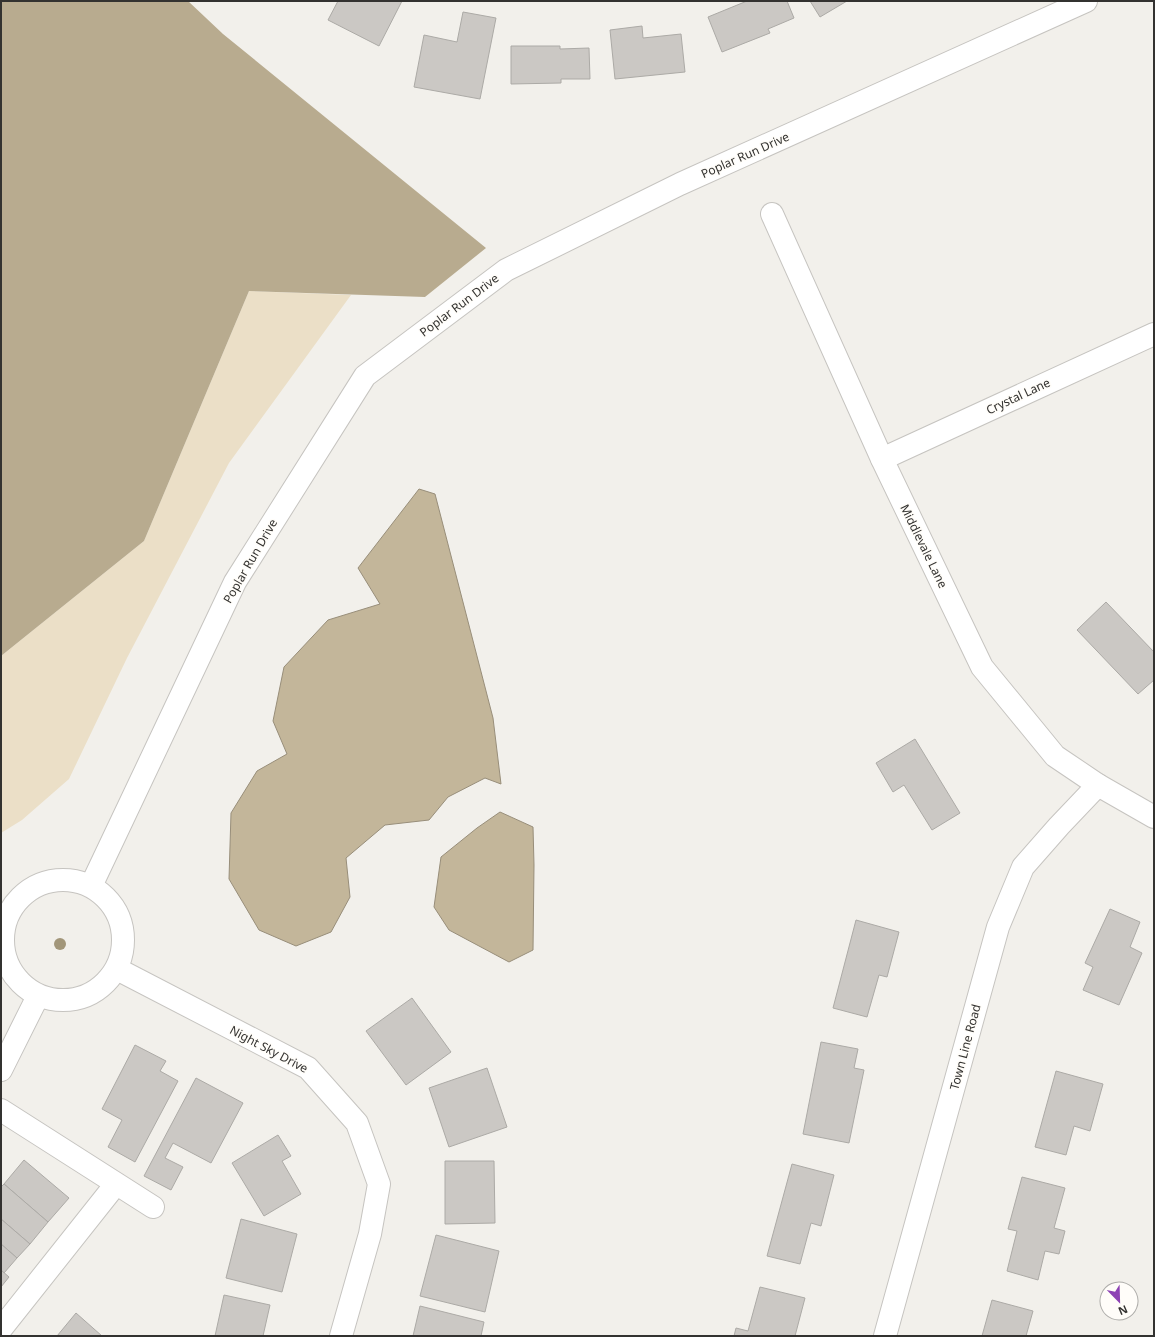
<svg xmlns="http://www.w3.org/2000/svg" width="1155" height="1337" viewBox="0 0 1155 1337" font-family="'Noto Sans',sans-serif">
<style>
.green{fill:#ebdfc7}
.forest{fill:#b8ab8f}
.water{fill:#c3b69a;stroke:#988e7a}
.building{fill:#cbc8c4;stroke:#acaaa6}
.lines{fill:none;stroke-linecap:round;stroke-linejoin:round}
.minor-casing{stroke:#c6c4c0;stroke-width:24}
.minor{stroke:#fff;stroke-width:22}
.tree{fill:#a29679}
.labels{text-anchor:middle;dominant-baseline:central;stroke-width:3;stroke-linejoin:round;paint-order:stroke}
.street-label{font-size:12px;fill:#333230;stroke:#fffdf9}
</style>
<rect width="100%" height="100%" fill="#f2f0eb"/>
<polygon class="green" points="249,291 351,295 229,463 127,658 69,779 22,820 1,833 1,656 144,541"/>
<polygon class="forest" points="1,1 188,1 223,34 486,248 425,297 249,291 144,541 1,656"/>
<g class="water">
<polygon points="419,489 435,494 493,718 501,784 485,778 448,797 429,820 385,825 346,858 350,897 331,932 296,946 259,930 229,879 231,813 257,771 287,754 273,721 284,667 328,620 380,604 358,568"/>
<polygon points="500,812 533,827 534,865 533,950 509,962 449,930 434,907 441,857 477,828"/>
</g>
<g class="building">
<polygon points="338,1 402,1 379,46 328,20"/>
<polygon points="747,1 787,1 794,18 768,29 770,33 722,52 708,17"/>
<polygon points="810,1 847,1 820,17"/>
<polygon points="463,12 496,18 480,99 414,87 424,35 457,42"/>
<polygon points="642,26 643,38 681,34 685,72 615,79 610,30"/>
<polygon points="511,46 560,46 560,49 589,48 590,79 561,79 561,83 511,84"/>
<polygon points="1106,602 1154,652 1154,680 1138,694 1077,630"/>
<polygon points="915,739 960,813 932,830 904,785 893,792 876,763"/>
<polygon points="1110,909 1140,922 1130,947 1142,953 1119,1005 1083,990 1093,967 1085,963"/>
<polygon points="856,920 899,932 887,977 879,975 867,1017 833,1008"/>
<polygon points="412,998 451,1052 406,1085 366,1031"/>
<polygon points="821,1042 858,1049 854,1068 864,1070 849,1143 803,1134"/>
<polygon points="135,1045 166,1061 160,1071 178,1081 135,1162 108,1147 122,1120 102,1109"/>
<polygon points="487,1068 507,1127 449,1147 429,1088"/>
<polygon points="1056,1071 1103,1084 1090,1131 1074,1126 1066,1155 1035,1147"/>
<polygon points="196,1078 243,1103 211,1163 173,1143 165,1158 183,1167 171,1190 144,1176"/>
<polygon points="278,1135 291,1156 282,1161 301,1194 264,1216 232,1163"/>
<polygon points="24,1160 69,1198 48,1222 4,1184"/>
<polygon points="445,1161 494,1161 495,1223 445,1224"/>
<polygon points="792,1164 834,1175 821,1226 811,1223 800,1264 767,1256"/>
<polygon points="1022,1177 1065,1188 1054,1228 1065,1231 1059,1254 1045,1251 1038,1280 1007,1271 1017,1231 1008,1229"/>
<polygon points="4,1184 48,1222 30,1244 1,1219 1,1187"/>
<polygon points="1,1219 30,1244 17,1258 1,1244"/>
<polygon points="241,1219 297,1234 282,1292 226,1278"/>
<polygon points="436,1235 499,1251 485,1312 420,1296"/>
<polygon points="1,1244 17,1258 4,1273 1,1270"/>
<polygon points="1,1270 9,1277 1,1287"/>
<polygon points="760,1287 805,1298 795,1336 734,1336 736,1328 748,1331"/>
<polygon points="224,1295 270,1305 263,1336 215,1336"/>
<polygon points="992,1300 1033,1311 1026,1336 982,1336"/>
<polygon points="420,1306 484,1322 481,1336 413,1336"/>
<polygon points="76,1313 102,1336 57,1336"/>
</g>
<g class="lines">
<defs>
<g id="minor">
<polyline points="772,214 882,459 982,667 1055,756 1098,785 1154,817"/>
<polyline points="882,459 1154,334"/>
<circle cx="63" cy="940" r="60"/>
<polyline points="91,886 235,582 365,376 506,270 680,184 1086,1"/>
<polyline points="117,969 308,1068 357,1123 379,1184 370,1234 341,1336"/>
<polyline points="1,1070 38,996"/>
<polyline points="1,1110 153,1207"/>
<polyline points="1,1329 116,1184"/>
<polyline points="885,1336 998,927 1023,867 1059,826 1098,785"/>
</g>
</defs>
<use href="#minor" class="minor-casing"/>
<use href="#minor" class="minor"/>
</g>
<circle class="tree" cx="60" cy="944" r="6"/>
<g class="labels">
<g class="street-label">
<text transform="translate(745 155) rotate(-24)">Poplar Run Drive</text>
<text transform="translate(459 305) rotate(-37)">Poplar Run Drive</text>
<text transform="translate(1018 396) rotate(-25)">Crystal Lane</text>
<text transform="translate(924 546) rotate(64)">Middlevale Lane</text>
<text transform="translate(250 561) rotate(-60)">Poplar Run Drive</text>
<text transform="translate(965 1047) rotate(-75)">Town Line Road</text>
<text transform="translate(269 1049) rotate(28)">Night Sky Drive</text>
</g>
</g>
<rect width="1155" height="1337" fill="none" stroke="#333230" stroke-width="4"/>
<g transform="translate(1119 1301) rotate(157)"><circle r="19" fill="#fffdf9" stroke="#adaca9"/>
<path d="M0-3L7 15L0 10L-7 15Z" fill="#8d42b4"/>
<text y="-6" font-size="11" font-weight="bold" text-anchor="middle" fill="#333230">N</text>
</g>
</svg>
